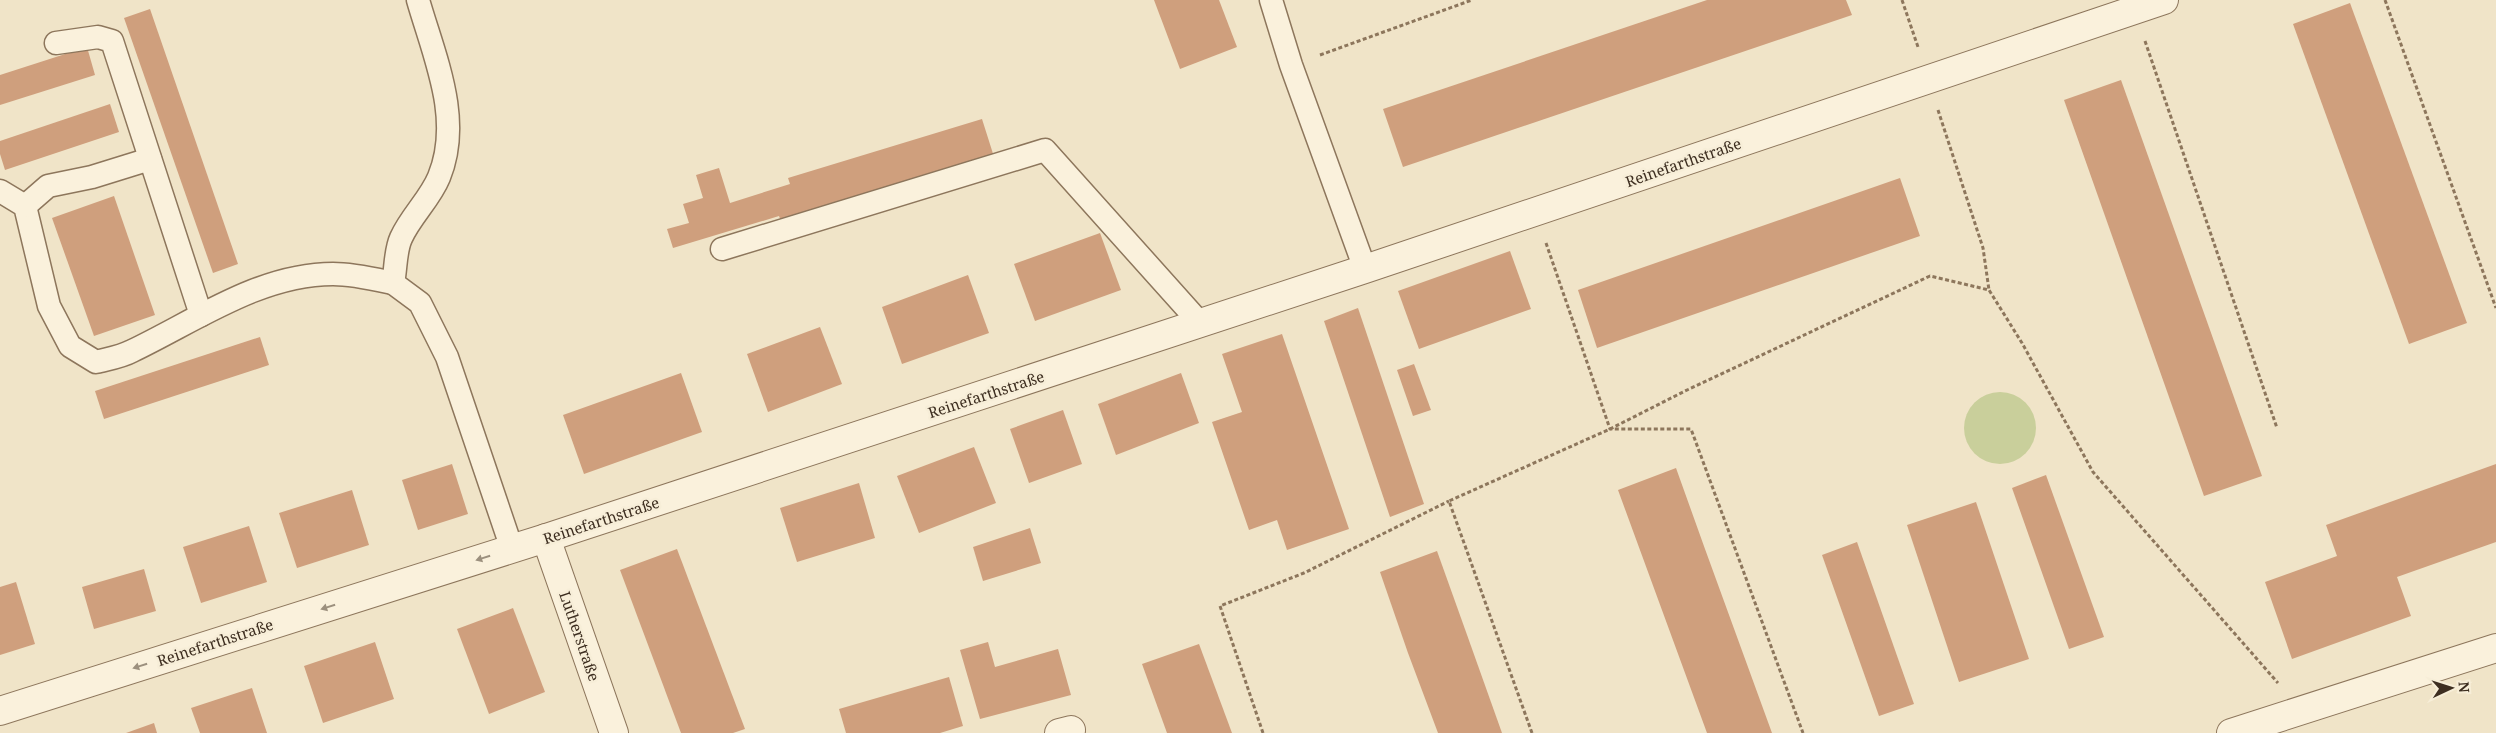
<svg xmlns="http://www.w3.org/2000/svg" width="2496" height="733" viewBox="0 0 2496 733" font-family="'Noto Serif',serif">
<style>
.green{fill:#c9cf9b}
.building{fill:#cf9f7d}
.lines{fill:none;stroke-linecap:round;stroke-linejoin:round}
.service-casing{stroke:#8d765c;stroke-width:25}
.minor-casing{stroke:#8d765c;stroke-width:30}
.path{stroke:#8d765c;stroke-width:3;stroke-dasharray:4 2.5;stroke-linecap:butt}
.service{stroke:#faf1dc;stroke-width:22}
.minor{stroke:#faf1dc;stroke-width:28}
.oneway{fill:#9c907e}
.labels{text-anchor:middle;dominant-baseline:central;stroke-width:5;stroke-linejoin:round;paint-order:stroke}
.street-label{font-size:15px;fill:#3d2e20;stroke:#f7eed8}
</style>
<rect width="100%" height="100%" fill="#f0e4c8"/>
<circle class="green" cx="2000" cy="428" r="36"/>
<g class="building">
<polygon points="1154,0 1219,0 1237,47 1180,69"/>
<polygon points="1707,0 1846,0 1852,15 1403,167 1383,109"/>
<polygon points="2350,3 2467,323 2409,344 2293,24"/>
<polygon points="150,9 238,264 213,273 124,18"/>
<polygon points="87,47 95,75 0,105 0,75"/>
<polygon points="2121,80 2262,476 2204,496 2064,100"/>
<polygon points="110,104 119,132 5,170 0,154 0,141"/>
<polygon points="982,119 995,160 782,224 779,216 673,248 667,229 689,223 683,204 703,198 696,175 719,168 730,203 790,184 788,178"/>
<polygon points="1900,178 1920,236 1597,348 1578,290"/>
<polygon points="114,196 155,315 94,336 52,218"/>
<polygon points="1100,233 1121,290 1035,321 1014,264"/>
<polygon points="1510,251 1531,309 1419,349 1398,291"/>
<polygon points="968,275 989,333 902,364 882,307"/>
<polygon points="1358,308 1424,504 1390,517 1324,321"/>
<polygon points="820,327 842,384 768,412 747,354"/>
<polygon points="1282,334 1349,529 1287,550 1277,520 1249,530 1212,422 1242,412 1222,354"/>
<polygon points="260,337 269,365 104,419 95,391"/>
<polygon points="1414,364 1431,410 1413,416 1397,370"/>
<polygon points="681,373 702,432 584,474 563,415"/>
<polygon points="1181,373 1199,423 1116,455 1098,404"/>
<polygon points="1063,410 1082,464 1029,483 1010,429"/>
<polygon points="974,447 996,503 919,533 897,476"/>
<polygon points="452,464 468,514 418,530 402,480"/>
<polygon points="2496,464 2496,542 2397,577 2411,616 2292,659 2265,582 2337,556 2326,525"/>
<polygon points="1676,468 1705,549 1772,733 1707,733 1618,490"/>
<polygon points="2046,475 2104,637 2069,649 2012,488"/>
<polygon points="859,483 875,538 797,562 780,508"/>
<polygon points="352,490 369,545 297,568 279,513"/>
<polygon points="1976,502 2029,659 1959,682 1907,525"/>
<polygon points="249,526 267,582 201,603 183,547"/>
<polygon points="1030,528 1041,563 983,581 973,547"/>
<polygon points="1857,542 1914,704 1879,716 1822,555"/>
<polygon points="677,549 745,729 733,733 681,733 620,570"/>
<polygon points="1437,551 1466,632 1502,733 1438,733 1408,653 1380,572"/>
<polygon points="144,569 156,611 94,629 82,587"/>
<polygon points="16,582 35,644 0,655 0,587"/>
<polygon points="513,608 545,692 489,714 457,629"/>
<polygon points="375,642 394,699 323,723 304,666"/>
<polygon points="988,642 995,667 1058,649 1071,695 980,719 960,650"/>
<polygon points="1199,644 1232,733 1167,733 1142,664"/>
<polygon points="949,677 963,726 940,733 846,733 839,709"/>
<polygon points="252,688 267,733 200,733 191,708"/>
<polygon points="154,723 157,733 126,733"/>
</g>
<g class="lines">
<defs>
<g id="service">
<path d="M418,0C434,56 463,119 439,177C430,199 411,216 401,238C395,251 396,269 393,283L420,303L447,357L512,549"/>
<polyline points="1271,0 1291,65 1365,269"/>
<polyline points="56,43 98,37 112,41 201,315"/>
<path d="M0,191L25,206L49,306L70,346L96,362C107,359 121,357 132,351C195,321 260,274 333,274C353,274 374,279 393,283"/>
<polyline points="25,206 48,186 92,177 150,159"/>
<polyline points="722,249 1045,150 1200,323"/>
</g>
<g id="minor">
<polyline points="546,538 614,733"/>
<polyline points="0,711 546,538 1365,269 2164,0"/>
<polyline points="1059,733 1071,730"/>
<polyline points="2231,733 2496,648"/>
</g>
</defs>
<use href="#service" class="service-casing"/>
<use href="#minor" class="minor-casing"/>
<g class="path">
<polyline points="1902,0 1918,47"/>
<polyline points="2385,0 2496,308"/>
<polyline points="2145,41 2277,428"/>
<polyline points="1320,55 1472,0"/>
<polyline points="1938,110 1983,248 1989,290"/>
<polyline points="1546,243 1610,429 1691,429 1803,733"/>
<polyline points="1263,733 1220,606 1304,573 1449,501"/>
<polyline points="1532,733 1449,501 1610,429 1685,391 1930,276 1989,290 2022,343 2093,472 2278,683"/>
</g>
<use href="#service" class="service"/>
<use href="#minor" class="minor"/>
</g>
<defs><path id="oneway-solid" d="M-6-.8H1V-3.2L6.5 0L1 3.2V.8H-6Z" transform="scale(1.25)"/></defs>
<g class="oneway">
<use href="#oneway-solid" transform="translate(483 558) rotate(162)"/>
<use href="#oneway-solid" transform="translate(328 607) rotate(162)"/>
<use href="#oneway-solid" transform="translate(140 666) rotate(162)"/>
</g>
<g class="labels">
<g class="street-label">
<text transform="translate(1683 162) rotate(-19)">Reinefarthstraße</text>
<text transform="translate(986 394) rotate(-18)">Reinefarthstraße</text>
<text transform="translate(601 520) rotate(-18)">Reinefarthstraße</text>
<text transform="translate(580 636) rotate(71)">Lutherstraße</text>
<text transform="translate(215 642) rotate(-18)">Reinefarthstraße</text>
</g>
</g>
<g transform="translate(2451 688) rotate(86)" stroke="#f7eed8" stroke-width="4" paint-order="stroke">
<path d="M0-4L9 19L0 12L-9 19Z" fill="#3d2e20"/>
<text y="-8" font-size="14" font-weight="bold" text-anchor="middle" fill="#3d2e20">N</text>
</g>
</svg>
